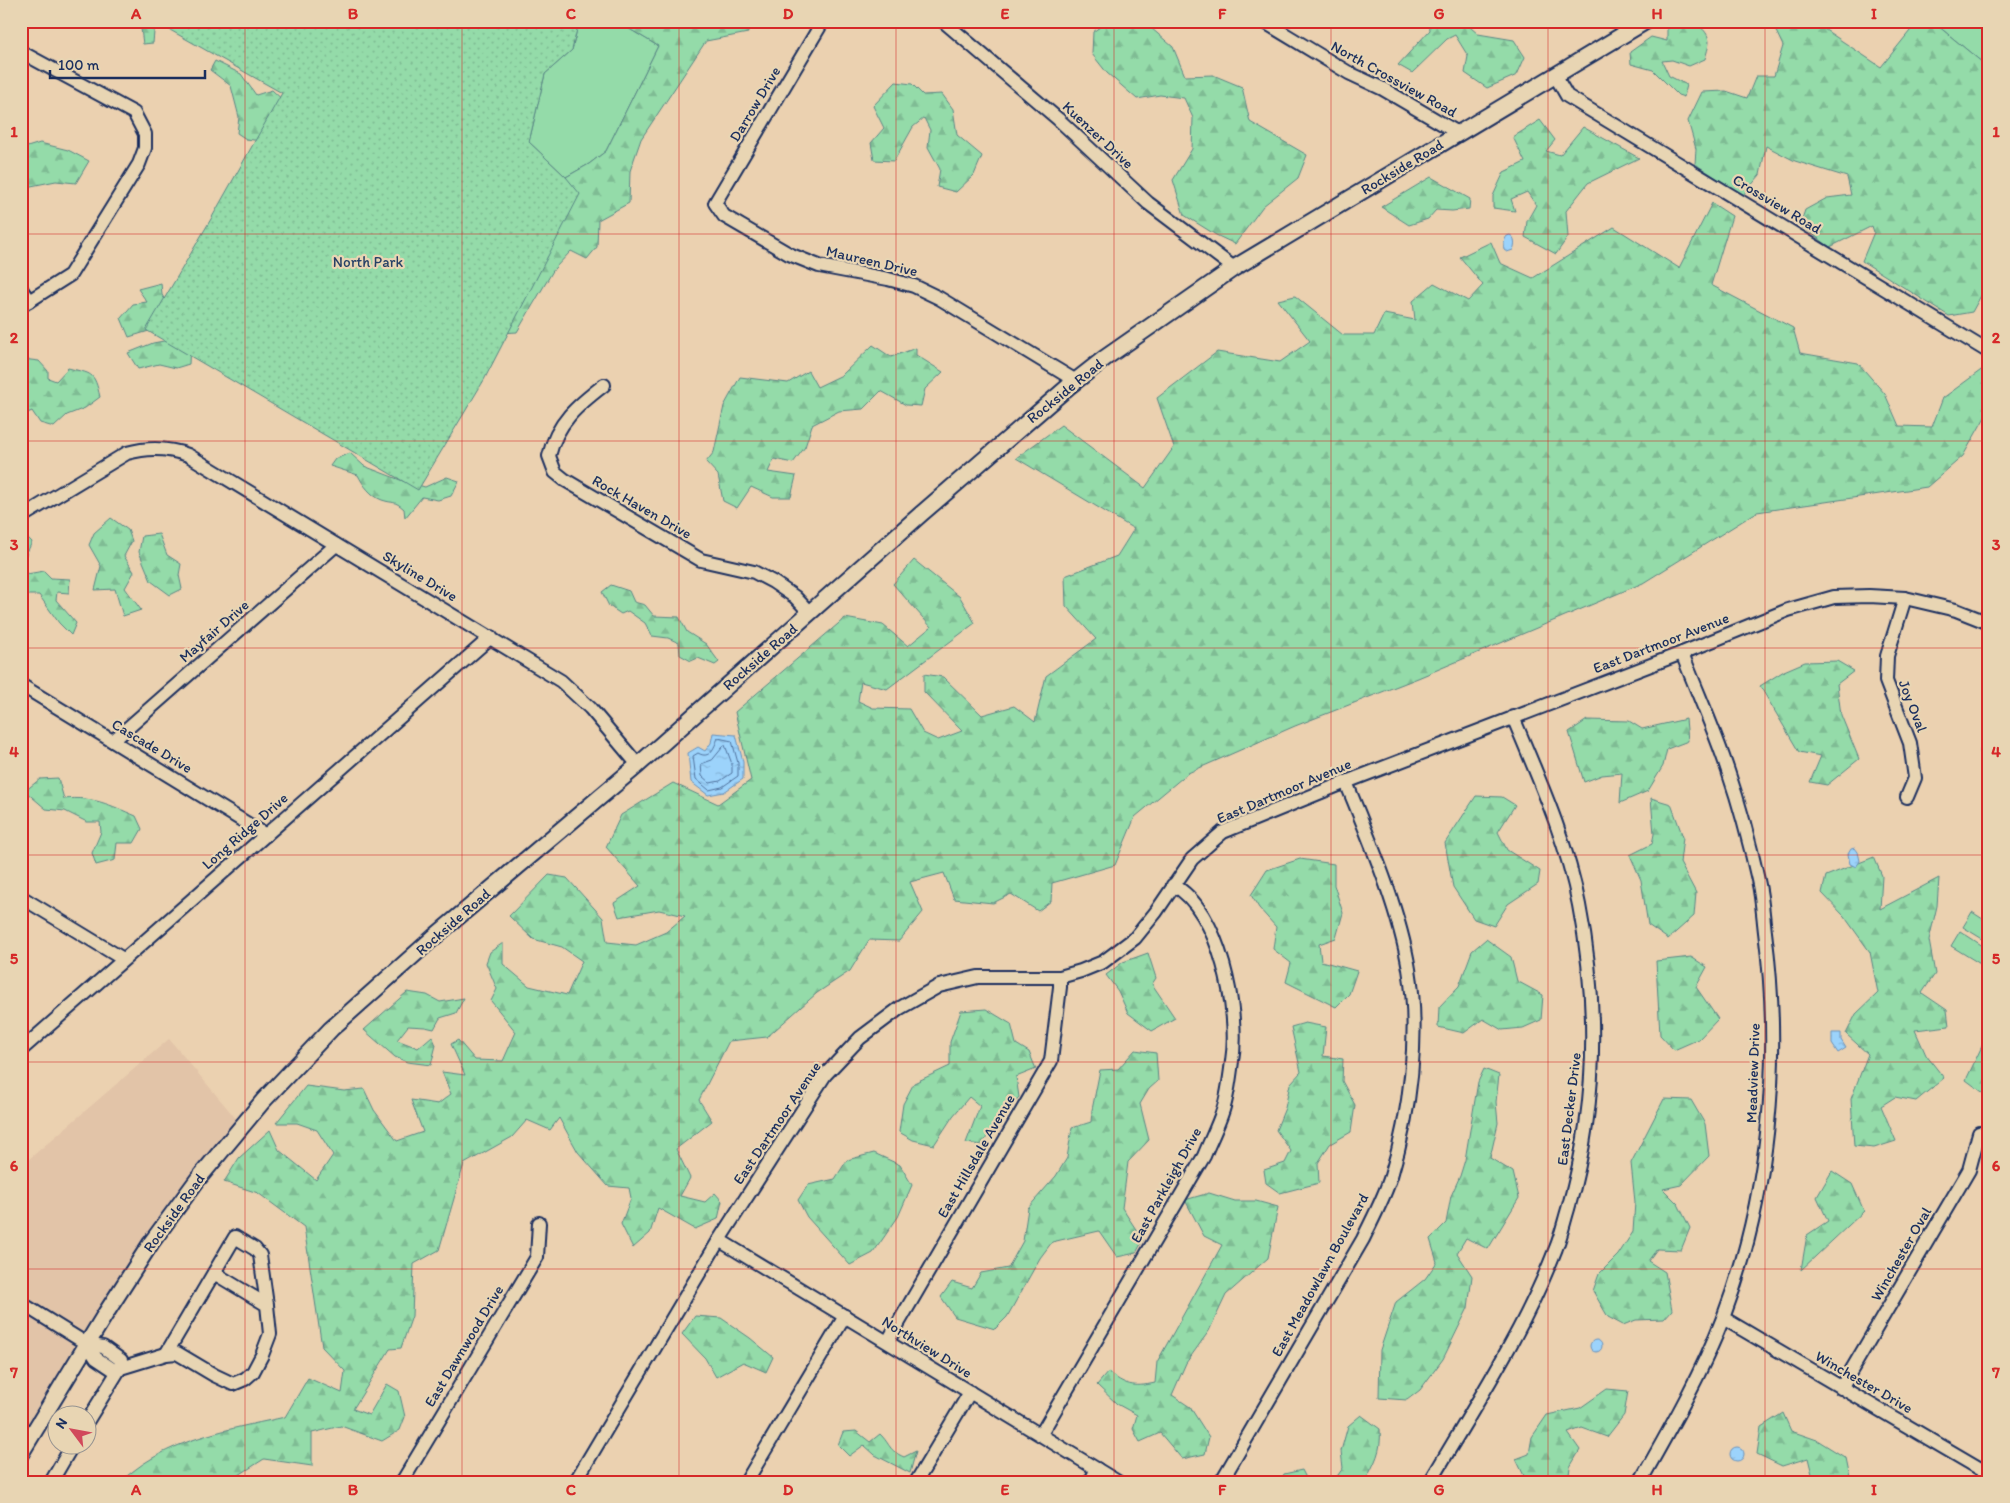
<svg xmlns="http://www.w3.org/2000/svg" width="2010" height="1503" viewBox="0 0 2010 1503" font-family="Itim,sans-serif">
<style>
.built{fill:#e2c4a8}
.grass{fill:#94dba9;stroke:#588584}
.forest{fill:url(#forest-firs);stroke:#588584}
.park{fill:url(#park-dots);stroke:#588584}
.water{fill:url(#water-ripples);stroke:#6891bc}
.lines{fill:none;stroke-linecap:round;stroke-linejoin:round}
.shore{stroke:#4f719d;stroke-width:1}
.minor-casing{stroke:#1b2f5e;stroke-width:16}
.major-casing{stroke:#1b2f5e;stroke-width:19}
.minor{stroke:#e8d5b3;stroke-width:12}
.major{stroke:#e8d5b3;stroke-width:15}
.grid{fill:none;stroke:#d62828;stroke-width:1;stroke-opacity:0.55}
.labels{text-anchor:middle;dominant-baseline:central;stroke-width:4.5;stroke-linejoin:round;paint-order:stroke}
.street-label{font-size:15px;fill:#1b2f5e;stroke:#e8d5b3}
.park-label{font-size:15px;fill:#274066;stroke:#e8d5b3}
.neatline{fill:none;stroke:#d62828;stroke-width:2}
.grid-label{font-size:16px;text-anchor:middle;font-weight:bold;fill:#d62828}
</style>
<defs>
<pattern id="forest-firs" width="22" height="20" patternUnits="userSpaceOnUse" patternTransform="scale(1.25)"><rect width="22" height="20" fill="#94dba9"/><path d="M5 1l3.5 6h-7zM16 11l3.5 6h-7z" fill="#7fbc94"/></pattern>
<pattern id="park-dots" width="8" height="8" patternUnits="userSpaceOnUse" patternTransform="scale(1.25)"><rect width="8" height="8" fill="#94dba9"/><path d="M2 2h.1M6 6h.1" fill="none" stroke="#7fbc94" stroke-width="1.8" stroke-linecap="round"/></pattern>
<pattern id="water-ripples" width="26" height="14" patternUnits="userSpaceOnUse" patternTransform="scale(1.25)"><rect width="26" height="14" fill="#9cd3fb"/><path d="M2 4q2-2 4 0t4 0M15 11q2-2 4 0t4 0" fill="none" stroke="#86b5da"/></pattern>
</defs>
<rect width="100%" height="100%" fill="#ebd1b0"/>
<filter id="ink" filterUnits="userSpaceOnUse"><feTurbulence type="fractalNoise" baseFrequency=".02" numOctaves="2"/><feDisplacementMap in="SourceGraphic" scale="10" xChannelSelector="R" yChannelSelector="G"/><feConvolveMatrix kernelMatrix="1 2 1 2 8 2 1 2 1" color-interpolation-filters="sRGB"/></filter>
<g filter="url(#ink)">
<polygon class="built" points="169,1039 238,1121 21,1443 21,1303 25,1300 21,1296 21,1166"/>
<g class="grass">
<polygon points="579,21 616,21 658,46 606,151 589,164 566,177 529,142 545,74 572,50"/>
<polygon points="1932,21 1989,21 1989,68"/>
<polygon points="1972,912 1989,923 1989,943 1963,927"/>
<polygon points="1960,931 1989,950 1989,954 1982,965 1951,946"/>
</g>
<g class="forest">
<polygon points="91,21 110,21 108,28 95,26"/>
<polygon points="140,21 155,21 153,43 143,44"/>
<polygon points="616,21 747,21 748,33 706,41 641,139 630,171 629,203 598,220 597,247 587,259 571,251 554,269 517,332 501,333 568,211 566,177 589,164 606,151 658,46"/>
<polygon points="1108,21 1143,21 1173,47 1185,76 1213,75 1242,87 1250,122 1307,155 1298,178 1263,206 1235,244 1216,235 1184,215 1173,180 1192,149 1193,118 1184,98 1160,95 1137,99 1107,73 1092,54 1093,32"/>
<polygon points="1429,21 1463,21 1478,34 1514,40 1525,57 1517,75 1487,88 1465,73 1468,56 1455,35 1447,39 1412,73 1398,65 1430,30"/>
<path d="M1681,21C1693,21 1708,28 1709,42C1709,47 1706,54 1705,59L1689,66L1672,60L1662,61L1669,76L1687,85L1684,97L1678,95L1653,70L1631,64L1630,52L1651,37L1667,41V29Z"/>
<polygon points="1764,21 1812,21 1881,67 1918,21 1932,21 1989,68 1989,281 1972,312 1949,316 1862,261 1874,232 1872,226 1830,247 1800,225 1805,210 1827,198 1851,195 1847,177 1795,161 1766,146 1760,175 1743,195 1695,164 1696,149 1688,121 1702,92 1726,91 1747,98 1756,76 1774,76 1783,46 1775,29"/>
<polygon points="215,61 241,74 256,95 272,90 285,102 261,141 246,139 237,133 239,117 231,86 210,70"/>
<polygon points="896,82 912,84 923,95 942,94 953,109 957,135 982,156 974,175 956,192 937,187 940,169 928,147 930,130 924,118 913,127 894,161 874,160 871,143 884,128 873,106"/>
<polygon points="1540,120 1555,140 1546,151 1560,155 1583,127 1639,158 1588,183 1566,211 1568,237 1556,254 1525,237 1527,221 1536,205 1527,192 1511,199 1515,211 1493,208 1493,196 1504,172 1525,162 1513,137"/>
<polygon points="40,143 68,150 89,161 76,183 56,181 26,187 21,184 21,149"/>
<polygon points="1431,177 1470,199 1469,209 1452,211 1436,210 1428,219 1409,225 1381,207"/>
<path d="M1712,203L1732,216L1711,285L1793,328L1800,353L1858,363L1885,394L1899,426L1932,427L1943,398L1984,368L1989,371V410L1963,456L1927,487L1757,512L1643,583L1418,678L1295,726L1188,773L1135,817L1115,865L1052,883L1051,901L1038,911L1011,894L993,903L954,899L944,873L910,882L923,912L899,941L869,940L850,971L817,993L767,1037L729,1041L699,1100L712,1121L676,1149L690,1178L680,1196L705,1202L715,1193L722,1201L718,1219L695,1229L658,1208L650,1233L633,1248L621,1224L631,1198L629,1188L608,1186L578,1152L559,1118L550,1130L527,1120L512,1137L464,1164L439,1250L414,1264L412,1316L401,1348L390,1349L353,1409L369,1415L387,1384L399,1391L405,1417L400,1430L382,1441L341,1426L312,1433V1466L264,1459L228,1482H119C130,1474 140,1465 151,1459C191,1435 240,1427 285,1417L308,1378L342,1393L345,1371L322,1347L304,1227L258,1193L224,1182L239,1158L270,1130L279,1150L316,1180L333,1155L317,1130L297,1123H276L306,1086L344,1091L364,1089L374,1110L397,1141L423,1132L411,1100L438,1104L451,1094L442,1072L465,1075L451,1044L458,1040L475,1060L503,1061L516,1032L491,1001L497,989L486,963L490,952L503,943V964L529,986L567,995L582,961L562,947L533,939L509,916L549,875L567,878L603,918L607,942L636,945L666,932L685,916L659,910L619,917L614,903L640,886L606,847L621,815L673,783L718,804L751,780L735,712L845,618L883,625L908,646L931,627L893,584L914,560L960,597L975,623L887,689L861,682L858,701L873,708L909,709L923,733L938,740L962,731L924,692V674L943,677L982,715L1014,706L1035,722L1046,676L1096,639L1066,606L1065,576L1117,556L1134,529L1016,458L1061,425L1145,488L1174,447L1157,398L1217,352L1280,362L1310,341L1278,300L1295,296L1343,335H1374L1384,314L1415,320L1413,301L1434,283L1468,301L1483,285L1460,257L1491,242L1500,263L1533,278L1614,227L1679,268Z"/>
<polygon points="161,283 162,295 172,310 159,328 129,337 121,318 133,304 147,302 138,289"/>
<polygon points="180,338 190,342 189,364 176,368 159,364 138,369 128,353 153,343"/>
<polygon points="873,345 891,357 916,348 916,355 943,372 925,389 921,406 906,405 881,391 863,409 839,411 812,425 805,447 793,463 774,459 768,472 796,476 791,497 773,497 751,487 737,508 723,501 718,475 706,462 714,452 724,406 740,377 788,383 808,371 817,387 842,375"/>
<path d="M23,359L39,361L48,371V378L56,381L68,368C92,374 94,371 100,397L85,408L67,415L54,427L40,423L32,411L21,416V363Z"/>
<path d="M350,453L364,466L403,481L425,487L447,477L459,481L451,496L438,500L422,497L405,518L404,509C394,500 394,504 382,500C371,496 363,485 358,475L330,466L335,459Z"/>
<polygon points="111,518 128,530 132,541 124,556 134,572 125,588 141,610 123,616 115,589 95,590 101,566 89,545 94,533"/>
<polygon points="159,534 167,555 181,564 179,575 182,589 170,595 151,581 139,552 142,536"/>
<polygon points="26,536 32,542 21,565 21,541"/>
<polygon points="21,566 27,574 44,571 51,578 70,579 69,593 57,592 56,600 76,623 71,635 59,623 39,595 24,595 21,590"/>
<polygon points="611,585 629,591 634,602 645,605 654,616 679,617 687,632 706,644 719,662 715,665 698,658 691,661 680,655 679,643 668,638 652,636 645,623 628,611 621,614 609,606 602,592"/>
<polygon points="1837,661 1854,671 1837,684 1841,715 1859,759 1827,785 1810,782 1821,756 1799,752 1760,686 1784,671 1805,662"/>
<polygon points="1686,719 1688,741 1667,749 1663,766 1648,791 1620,803 1622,773 1602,775 1584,782 1569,732 1587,720 1629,721 1642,729"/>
<path d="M58,778L64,799C93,796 110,805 136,816L142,829L134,843H117L115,860L96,865L92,853L101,832L100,822H87L65,811L46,809L25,791L40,779Z"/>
<polygon points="1476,796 1502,797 1515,805 1498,832 1507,850 1540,871 1538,884 1508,904 1494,926 1474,919 1453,887 1445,843"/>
<polygon points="1651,798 1671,804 1683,837 1680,863 1696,893 1694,916 1668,939 1648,925 1641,880 1630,855 1652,844 1654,834"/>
<polygon points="1874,857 1882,876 1880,909 1939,878 1937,906 1929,940 1935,974 1922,993 1947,1010 1949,1026 1915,1030 1926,1055 1944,1078 1916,1101 1895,1097 1881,1106 1896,1141 1874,1148 1854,1146 1851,1099 1868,1054 1846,1034 1856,1014 1878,993 1870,952 1844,916 1822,893 1826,876"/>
<polygon points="1300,859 1334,864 1334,885 1343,913 1336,938 1319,944 1321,961 1357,971 1349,994 1336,1007 1286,982 1291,963 1273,949 1276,927 1259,908 1251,895 1267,870"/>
<polygon points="1486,939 1511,957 1517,981 1543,995 1541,1020 1523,1028 1502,1030 1483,1019 1464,1033 1438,1027 1439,1007 1459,986 1472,951"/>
<polygon points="1148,953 1156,978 1152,984 1175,1018 1152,1031 1128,1013 1118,991 1106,975 1123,962"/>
<polygon points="1691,957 1707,967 1696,987 1718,1019 1699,1039 1674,1050 1660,1035 1656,961"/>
<polygon points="407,992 427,995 440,1002 464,998 456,1013 440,1018 434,1029 425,1027 408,1026 397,1040 418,1048 432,1036 436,1045 431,1065 407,1062 395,1057 364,1030"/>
<polygon points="986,1009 1011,1024 1016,1044 1029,1052 1036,1069 1016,1077 1019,1097 997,1120 982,1145 966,1143 980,1106 969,1097 953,1116 934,1145 913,1140 899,1132 903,1104 914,1083 950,1066 950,1042 961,1011"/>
<polygon points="1305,1023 1326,1027 1323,1056 1343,1059 1342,1081 1355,1105 1351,1132 1330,1144 1318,1163 1319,1183 1280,1193 1266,1183 1264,1170 1285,1163 1291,1151 1276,1130 1285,1108 1290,1084 1301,1072 1291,1027"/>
<polygon points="1983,1044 1989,1046 1989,1097 1966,1080"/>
<polygon points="1135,1050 1156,1053 1158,1081 1149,1089 1140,1104 1149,1140 1128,1162 1122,1208 1143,1240 1136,1253 1117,1257 1099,1231 1052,1242 1040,1258 1007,1317 995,1329 955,1317 941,1297 952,1282 972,1288 981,1273 1008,1268 1023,1241 1028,1208 1056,1176 1067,1158 1072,1128 1091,1122 1092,1110 1100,1070 1118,1069"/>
<polygon points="1484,1069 1499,1075 1496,1102 1498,1123 1490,1158 1513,1172 1519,1198 1488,1249 1466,1238 1457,1253 1472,1276 1468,1308 1443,1359 1420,1390 1407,1400 1379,1398 1380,1350 1396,1302 1425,1279 1437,1262 1430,1239 1446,1223 1451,1196 1460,1176 1465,1160 1478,1082"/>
<polygon points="1664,1099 1691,1100 1705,1124 1709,1156 1681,1185 1663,1189 1678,1204 1690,1228 1681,1250 1657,1249 1648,1261 1665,1272 1672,1310 1664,1319 1636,1320 1623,1325 1608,1317 1593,1291 1599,1274 1618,1255 1633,1232 1635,1202 1631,1163"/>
<polygon points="874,1153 900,1165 912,1185 898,1217 873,1253 850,1265 807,1217 798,1200 808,1185 835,1179 847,1160"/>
<polygon points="1832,1171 1852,1184 1864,1211 1801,1270 1807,1235 1828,1221 1817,1197"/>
<path d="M1209,1193L1235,1201H1256L1278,1207L1268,1258L1226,1295L1209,1331L1186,1363L1172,1395L1190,1407L1209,1437L1205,1454L1182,1459L1160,1433L1140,1442L1133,1429L1137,1415L1117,1404L1097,1385L1108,1372C1125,1385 1133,1388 1155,1383L1157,1362L1222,1245L1204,1236L1185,1200Z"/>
<polygon points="695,1316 721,1318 750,1338 773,1357 766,1372 743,1362 716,1377 705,1358 682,1334"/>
<polygon points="1607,1389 1628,1391 1624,1415 1607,1437 1582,1428 1568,1433 1580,1450 1570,1467 1568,1482 1527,1482 1516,1459 1529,1454 1532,1437 1547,1415 1580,1408"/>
<polygon points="1783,1413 1791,1431 1817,1440 1846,1458 1851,1482 1814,1482 1808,1458 1782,1466 1757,1454 1761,1427"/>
<path d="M1361,1415L1380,1429C1382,1452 1375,1461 1365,1482H1333L1343,1468L1341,1451L1348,1426Z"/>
<path d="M856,1431L870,1442L880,1434C891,1445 888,1450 904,1457L916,1451L910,1473L875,1455L864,1445L849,1456L838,1445L843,1432Z"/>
<polygon points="1302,1470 1308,1482 1280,1482 1284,1474"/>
</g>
<polygon class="park" points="154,21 579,21 572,50 545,74 529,142 566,177 580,194 484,380 418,490 146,330 211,219 282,93"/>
<g class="water">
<path d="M1510,235C1516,238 1515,245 1513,250L1507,252L1504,250C1503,245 1504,240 1507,236Z"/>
<polygon points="713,733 736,735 743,762 743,779 724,792 708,795 691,782 688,753 698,747 705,751 711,743"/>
<path d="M1984,748C1989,750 1989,757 1989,762L1984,765L1981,762L1980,750Z"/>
<polygon points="1855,848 1858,852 1860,861 1856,867 1850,864 1848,854 1851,849"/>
<polygon points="1832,1033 1841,1033 1841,1040 1846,1048 1838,1053 1832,1044"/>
<circle cx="1596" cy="1346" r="6"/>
<circle cx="1737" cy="1454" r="7"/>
</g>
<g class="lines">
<g class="shore">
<path d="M718,738L732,741L738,763V776L722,787L709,790L696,779L693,756L698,753C710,760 714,748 718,738Z"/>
<polygon points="725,745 732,764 732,773 720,781 710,783 702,776 701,764 712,760"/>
</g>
<defs>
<g id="minor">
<polyline points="823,21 715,203 724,216 789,254 819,266 888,279 914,286 939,298 1076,381"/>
<polyline points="943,21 1058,119 1148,203 1234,268"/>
<polyline points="1263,21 1349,73 1383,89 1458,133"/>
<polyline points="21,52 134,113 145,134 145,148 139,164 70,275 21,306"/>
<polyline points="1556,77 1567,96 1989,352"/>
<polyline points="21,289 29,301"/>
<path d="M604,385C578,405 557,422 549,456L555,472L565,480L701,560L754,572L773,582L795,597L810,613"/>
<path d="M21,517L127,453C148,447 167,447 188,455L561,681L590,708L638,765"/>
<polyline points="1905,598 1887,656 1886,681 1910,743 1915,778 1907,797"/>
<polyline points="21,685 266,835"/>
<polyline points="113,741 336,545"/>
<polyline points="21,897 123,959"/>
<polyline points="21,1050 491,637"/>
<polyline points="719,1240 1118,1482"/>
<polyline points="21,1303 87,1344 103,1347 121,1360 120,1368 88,1420"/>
<polyline points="1723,1318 1989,1474"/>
<polyline points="888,1341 1051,1061 1060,987 1060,977"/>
<polyline points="87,1344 96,1358 114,1370 166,1354 177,1353 214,1375 233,1384 245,1379 253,1372 262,1355 270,1334 267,1305 214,1273"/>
<polyline points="166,1354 235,1237 255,1249 260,1255 267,1305"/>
<polyline points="1841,1388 1969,1170 1979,1133"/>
<path d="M1041,1434L1204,1156C1210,1141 1218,1126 1223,1110C1228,1095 1230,1077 1232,1061C1240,1013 1220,909 1173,885"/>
<polyline points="51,1482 72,1446"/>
<polyline points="402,1482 537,1257 539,1223"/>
<polyline points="575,1482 719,1240 825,1075 860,1038 900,1008 939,986 978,977 1060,977 1081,971 1103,962 1135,938 1156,912 1192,859 1223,832 1346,782 1682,653 1788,610 1834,597 1869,596 1905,598 1956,610 1989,623"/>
<polyline points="746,1482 845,1316"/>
<polyline points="916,1482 970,1392"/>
<polyline points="1090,1482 1097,1469"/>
<path d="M1221,1482L1363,1239C1373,1218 1384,1198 1391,1176C1410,1114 1420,1034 1409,969C1399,908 1369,839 1346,782"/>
<path d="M1430,1482C1475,1405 1524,1331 1556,1248C1561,1236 1564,1222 1568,1209C1597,1109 1599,1007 1579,905C1567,841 1538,777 1513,717"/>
<path d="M1640,1482C1670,1429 1701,1375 1723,1318C1769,1197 1782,1060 1765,932C1763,915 1762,897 1758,880C1750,844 1740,806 1728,771C1715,731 1697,692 1682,653"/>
</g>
<polyline id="major" points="21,1453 106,1313 151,1243 198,1179 263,1101 331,1029 433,938 638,765 921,514 1068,387 1105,358 1234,268 1646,21"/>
</defs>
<use href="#minor" class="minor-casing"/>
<use href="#major" class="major-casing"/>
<use href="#minor" class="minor"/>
<use href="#major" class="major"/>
</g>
</g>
<path class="grid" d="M245,21V1482M462,21V1482M679,21V1482M896,21V1482M1114,21V1482M1331,21V1482M1548,21V1482M1765,21V1482M21,234H1989M21,441H1989M21,648H1989M21,855H1989M21,1062H1989M21,1269H1989"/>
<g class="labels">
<g class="street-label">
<text transform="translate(1394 79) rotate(29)">North Crossview Road</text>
<text transform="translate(755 104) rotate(-59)">Darrow Drive</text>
<text transform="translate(1098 135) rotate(43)">Kuenzer Drive</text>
<text transform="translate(1402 167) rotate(-31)">Rockside Road</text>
<text transform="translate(1777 204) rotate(31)">Crossview Road</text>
<text transform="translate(872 261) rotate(13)">Maureen Drive</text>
<text transform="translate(1065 391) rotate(-39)">Rockside Road</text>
<text transform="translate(642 507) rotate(30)">Rock Haven Drive</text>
<text transform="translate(420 576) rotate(31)">Skyline Drive</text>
<text transform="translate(214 631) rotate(-41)">Mayfair Drive</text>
<text transform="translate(1661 643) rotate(-21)">East Dartmoor Avenue</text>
<text transform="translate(760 657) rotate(-41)">Rockside Road</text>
<text transform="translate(1913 706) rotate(69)">Joy Oval</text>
<text transform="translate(152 746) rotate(31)">Cascade Drive</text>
<text transform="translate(1284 791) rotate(-23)">East Dartmoor Avenue</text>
<text transform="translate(245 831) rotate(-41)">Long Ridge Drive</text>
<text transform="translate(453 922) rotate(-41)">Rockside Road</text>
<text transform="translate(1753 1073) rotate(-88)">Meadview Drive</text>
<text transform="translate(1569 1109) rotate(-83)">East Decker Drive</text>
<text transform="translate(777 1123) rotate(-56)">East Dartmoor Avenue</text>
<text transform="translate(976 1156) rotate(-60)">East Hillsdale Avenue</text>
<text transform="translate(1166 1185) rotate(-61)">East Parkleigh Drive</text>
<text transform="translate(174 1213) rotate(-54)">Rockside Road</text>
<text transform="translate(1901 1254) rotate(-60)">Winchester Oval</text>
<text transform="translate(1320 1275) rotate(-61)">East Meadowlawn Boulevard</text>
<text transform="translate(464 1346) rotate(-59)">East Dawnwood Drive</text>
<text transform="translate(927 1347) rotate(32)">Northview Drive</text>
<text transform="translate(1864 1382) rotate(30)">Winchester Drive</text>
</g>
<g class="park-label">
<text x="368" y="262">North Park</text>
</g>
</g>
<rect width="2010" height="1503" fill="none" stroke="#e8d5b3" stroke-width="55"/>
<g transform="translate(72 1430) rotate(302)"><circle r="24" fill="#e8d5b3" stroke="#969391"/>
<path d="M0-4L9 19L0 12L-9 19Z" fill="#d1495b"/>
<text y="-8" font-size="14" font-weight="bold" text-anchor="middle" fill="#1b2f5e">N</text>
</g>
<path d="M50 70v8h155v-8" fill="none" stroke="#1b2f5e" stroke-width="2.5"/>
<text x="58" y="70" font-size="15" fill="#1b2f5e" stroke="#e8d5b3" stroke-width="4" paint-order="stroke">100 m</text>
<rect x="28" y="28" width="1954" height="1448" class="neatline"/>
<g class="grid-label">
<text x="136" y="19">A</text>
<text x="353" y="19">B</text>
<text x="571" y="19">C</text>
<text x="788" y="19">D</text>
<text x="1005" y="19">E</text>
<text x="1222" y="19">F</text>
<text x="1439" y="19">G</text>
<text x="1657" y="19">H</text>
<text x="1874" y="19">I</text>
<text x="14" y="137">1</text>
<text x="1996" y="137">1</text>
<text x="14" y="343">2</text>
<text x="1996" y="343">2</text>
<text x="14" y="550">3</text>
<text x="1996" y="550">3</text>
<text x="14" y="757">4</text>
<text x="1996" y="757">4</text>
<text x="14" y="964">5</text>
<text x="1996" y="964">5</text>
<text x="14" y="1171">6</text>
<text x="1996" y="1171">6</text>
<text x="14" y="1378">7</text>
<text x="1996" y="1378">7</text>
<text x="136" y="1495">A</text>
<text x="353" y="1495">B</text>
<text x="571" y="1495">C</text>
<text x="788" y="1495">D</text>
<text x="1005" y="1495">E</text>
<text x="1222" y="1495">F</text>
<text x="1439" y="1495">G</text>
<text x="1657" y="1495">H</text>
<text x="1874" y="1495">I</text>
</g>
</svg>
